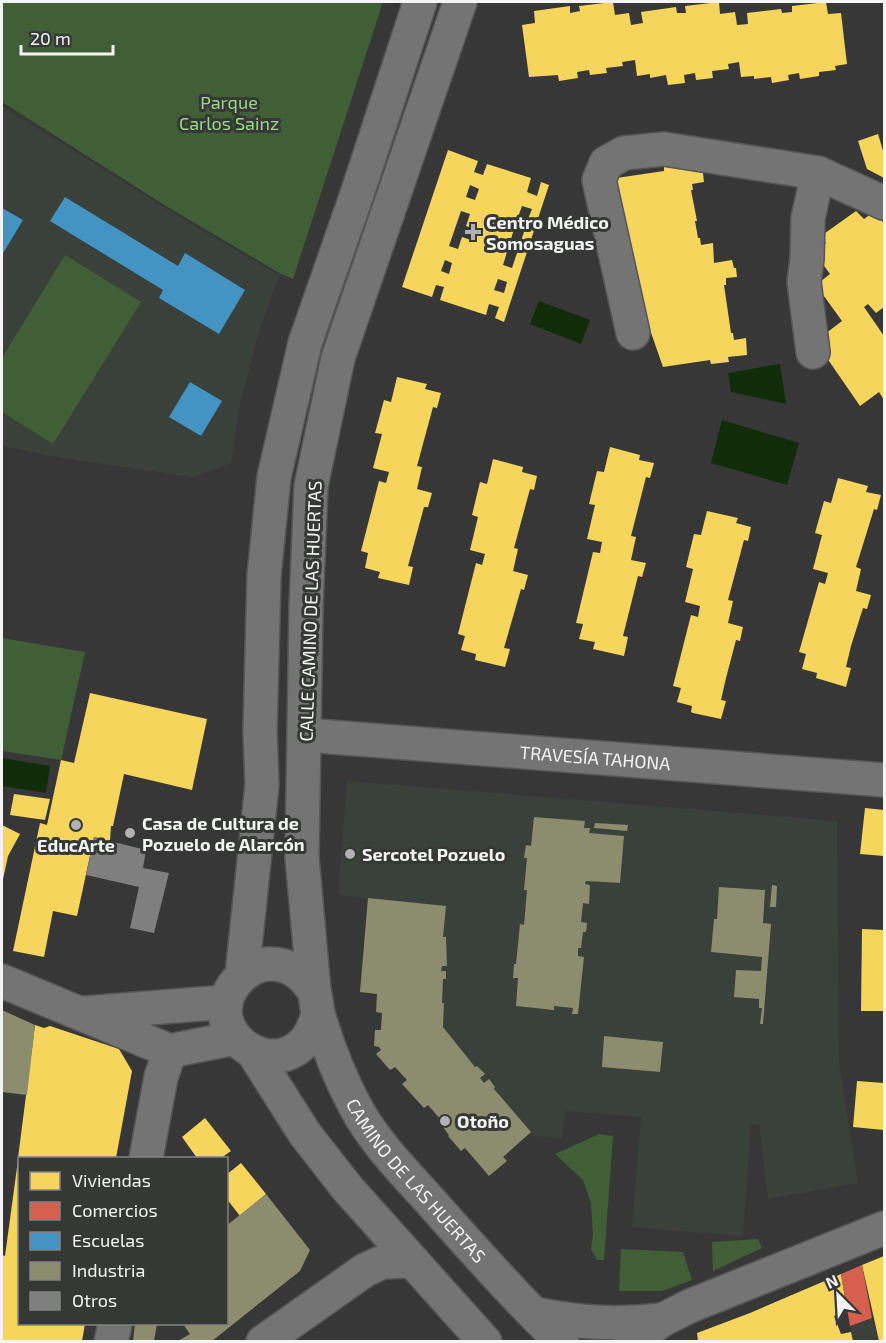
<svg xmlns="http://www.w3.org/2000/svg" width="886" height="1343" viewBox="0 0 886 1343" font-family="'Exo 2',sans-serif">
<style>
.built{fill:#3a403a}
.green{fill:#405f37}
.water{fill:#112c08}
.homes{fill:#f6d55c;fill-rule:evenodd}
.shops{fill:#d6604d}
.schools{fill:#4393c3}
.industry{fill:#8c8c6e}
.building{fill:#7e7f7e}
.lines{fill:none;stroke-linecap:round;stroke-linejoin:round}
.minor-casing{stroke:#555655;stroke-width:36}
.tertiary-casing{stroke:#555655;stroke-width:36}
.secondary-casing{stroke:#555655;stroke-width:36}
.minor{stroke:#737473;stroke-width:33}
.tertiary{stroke:#737473;stroke-width:33}
.secondary{stroke:#737473;stroke-width:33}
.poi-dot{fill:#b1b2b1;stroke:#363836;stroke-width:2}
.labels{text-anchor:middle;dominant-baseline:central;stroke-width:6;stroke-linejoin:round;paint-order:stroke}
.park-label{font-size:18px;fill:#9ad788;stroke:#363836}
.poi-label{font-size:18px;font-weight:bold;fill:#f3f4f3;stroke:#363836;text-anchor:start}
.street-label{font-size:18px;fill:#f3f4f3;stroke:#363836}
</style>
<rect width="100%" height="100%" fill="#373737"/>
<g class="built">
<polygon points="2,106 186,221 279,275 258,335 240,404 231,463 192,477 56,457 2,446"/>
<polygon points="347,781 837,821 839,1062 858,1183 768,1199 759,1125 751,1124 743,1236 632,1227 641,1117 565,1111 562,1139 527,1135 484,1170 380,1049 383,995 360,992 368,899 338,895"/>
<polygon points="862,1265 872,1318 879,1341 853,1341 841,1274"/>
</g>
<g class="green">
<polygon points="2,2 383,2 293,279 281,274 166,206 2,102"/>
<polygon points="65,255 141,302 53,444 2,412 2,358"/>
<polygon points="2,638 85,652 61,760 2,751"/>
<polygon points="599,1134 613,1136 604,1260 597,1260 591,1249 593,1235 591,1203 583,1180 555,1154"/>
<polygon points="758,1239 762,1248 713,1271 712,1242"/>
<polygon points="621,1249 683,1252 692,1280 662,1291 619,1291"/>
</g>
<g class="water">
<polygon points="539,301 590,320 581,344 530,324"/>
<polygon points="780,364 786,404 731,392 728,373"/>
<polygon points="722,420 799,443 787,485 711,463"/>
<polygon points="2,758 50,766 46,793 2,786"/>
</g>
<g class="homes">
<polygon points="613,2 615,15 629,13 631,25 643,23 641,12 676,7 677,13 686,13 685,6 719,2 720,14 735,12 737,25 748,24 747,13 781,9 782,13 792,12 792,6 826,2 828,14 841,13 847,64 835,66 836,70 819,72 819,76 800,79 799,73 788,75 789,80 772,83 771,77 754,79 754,76 741,77 739,62 728,64 729,69 712,71 713,78 696,80 695,73 684,75 685,83 668,85 666,75 650,78 650,74 637,76 635,60 622,62 623,66 606,68 607,73 590,75 589,70 577,72 578,78 559,81 558,75 529,77 522,25 535,23 534,11 570,6 570,13 580,11 579,6"/>
<polygon points="878,134 884,154 884,178 867,169 858,141"/>
<path d="M448,150L478,161L474,172L483,175L487,164L531,178L527,192L537,196L541,182L549,185L504,322L495,318L499,307L489,304L486,315L440,300L444,287L436,285L432,297L402,287ZM470,185L479,189L475,200L466,197ZM522,206L532,209L528,219L518,217ZM461,211L470,214L466,226L475,229L471,240L462,237L458,249L449,246ZM514,229L524,232L512,268L503,265ZM445,260L452,263L449,274L441,271ZM498,279L507,282L504,293L494,290Z"/>
<polygon points="681,164 699,166 701,173 703,173 704,182 692,184 693,190 691,190 697,221 695,221 698,238 700,238 701,245 713,243 714,263 732,260 734,268 736,268 737,277 726,278 726,285 724,285 731,333 733,333 734,340 746,338 747,355 728,357 729,362 711,364 710,360 663,367 606,204 603,180 664,171 664,166"/>
<polygon points="856,211 864,219 875,211 884,224 884,307 876,313 868,304 864,307 884,336 884,400 879,392 860,406 820,348 829,341 825,334 842,321 816,285 830,274 814,252 826,243 821,236"/>
<polygon points="397,377 427,384 425,389 441,393 437,408 433,407 417,466 422,467 417,489 432,493 428,507 424,507 408,566 413,567 409,585 378,578 380,572 365,568 368,553 361,551 379,481 386,483 389,472 373,468 382,434 375,433 384,400 391,402"/>
<polygon points="610,447 640,455 639,460 654,463 650,478 646,477 631,536 636,537 631,560 646,563 642,577 638,576 623,636 628,637 624,656 593,649 595,642 579,639 583,624 576,623 593,552 600,553 602,542 587,539 595,505 589,504 597,471 604,472"/>
<polygon points="493,459 523,467 522,472 537,476 534,490 530,489 514,548 518,549 513,571 528,575 524,590 521,589 504,648 510,649 505,667 475,660 476,654 461,650 465,636 458,634 476,563 482,565 485,554 470,550 478,517 472,515 480,482 487,484"/>
<polygon points="838,478 868,486 866,492 881,495 877,510 874,509 856,567 861,569 856,591 871,595 867,609 863,608 851,646 846,667 851,668 846,687 816,678 817,673 802,669 806,654 799,652 819,582 825,584 828,573 813,569 822,535 815,533 824,501 831,503"/>
<polygon points="707,511 738,518 736,523 751,527 748,541 744,540 728,600 733,601 728,623 743,627 740,641 736,640 726,678 721,700 726,701 721,719 693,713 691,712 692,706 677,702 681,688 673,686 691,615 698,617 700,606 685,602 693,569 686,567 694,534 701,535"/>
<polygon points="90,693 207,719 192,790 124,774 113,826 111,826 110,841 94,837 77,916 53,911 44,957 13,951 40,823 47,825 61,760 74,763"/>
<polygon points="14,794 50,799 45,820 10,815"/>
<polygon points="865,808 884,810 884,856 860,854"/>
<polygon points="2,825 20,834 8,856 2,884"/>
<polygon points="862,929 884,930 884,1011 861,1011"/>
<polygon points="35,1025 44,1028 50,1026 119,1049 132,1071 116,1158 18,1158"/>
<polygon points="857,1081 884,1083 884,1130 853,1127"/>
<polygon points="205,1118 231,1151 221,1158 197,1158 182,1137"/>
<polygon points="18,1160 20,1324 85,1324 82,1341 2,1341 2,1255 5,1256"/>
<polygon points="241,1163 266,1194 240,1216 226,1198 226,1175"/>
<polygon points="884,1256 884,1341 879,1341 862,1265"/>
<polygon points="841,1274 847,1310 834,1316 841,1334 851,1332 853,1341 698,1341 697,1333 750,1313"/>
</g>
<polygon class="shops" points="862,1265 872,1318 850,1326 841,1274"/>
<g class="schools">
<polygon points="65,197 178,266 185,253 245,290 219,334 159,298 163,290 50,221"/>
<polygon points="2,208 23,220 2,255"/>
<polygon points="190,382 222,401 201,436 169,417"/>
</g>
<g class="industry">
<polygon points="534,817 585,821 584,828 590,828 589,833 624,836 620,883 586,881 585,884 590,885 589,904 583,903 581,922 587,923 586,932 583,932 581,948 578,948 578,956 584,957 578,1014 572,1014 573,1008 554,1006 554,1010 516,1006 518,978 513,978 514,964 516,964 520,924 524,925 527,890 524,890 527,858 524,858 526,845 531,846"/>
<polygon points="595,823 628,825 627,831 594,828"/>
<polygon points="772,885 777,886 776,907 770,907"/>
<polygon points="719,887 765,890 763,923 771,924 763,1024 760,1024 762,1008 759,1008 759,999 734,997 736,970 761,971 762,957 711,952 714,919 717,919"/>
<polygon points="368,898 446,906 443,937 446,937 447,966 442,966 441,971 446,971 446,979 443,979 442,1003 444,1003 443,1027 475,1067 477,1066 485,1074 480,1078 484,1083 489,1079 495,1087 494,1089 531,1132 503,1157 507,1161 489,1176 465,1148 461,1151 448,1136 449,1135 439,1122 441,1120 428,1105 424,1108 402,1084 407,1080 395,1067 390,1070 376,1054 381,1050 379,1047 374,1046 375,1030 381,1030 382,1013 376,1012 377,994 360,992"/>
<polygon points="2,1010 35,1025 27,1095 2,1092"/>
<polygon points="604,1036 663,1042 660,1072 602,1067"/>
<polygon points="266,1194 310,1250 300,1271 212,1341 178,1341 190,1334 183,1324 226,1324 226,1226"/>
<polygon points="135,1324 157,1324 154,1341 133,1341"/>
</g>
<polygon class="building" points="94,837 146,850 143,868 169,873 154,933 130,928 139,887 86,875"/>
<g class="lines">
<defs>
<g id="minor">
<polyline points="633,333 599,180 606,163 624,153 664,149 818,173 884,203"/>
<polyline points="813,352 804,282 807,259 808,218 818,173"/>
<path id="s1" d="M305,735L884,780"/>
<polyline points="2,981 170,1051 235,1038"/>
<polyline points="85,1013 226,1002"/>
<polyline points="146,1158 161,1077 170,1051"/>
<polyline points="111,1342 115,1324"/>
<polyline points="263,1342 365,1270 383,1262 411,1261"/>
</g>
<g id="tertiary">
<path d="M535,1314C580,1323 616,1325 662,1320"/>
<polyline points="631,1342 662,1320 690,1306 884,1228"/>
</g>
<g id="secondary">
<path id="s2" d="M460,2L338,358L311,486L306,607L302,857L314,991C317,1000 316,1008 319,1017C328,1047 340,1078 355,1106C374,1142 404,1172 431,1202C473,1249 516,1298 562,1342"/>
<polyline points="242,975 262,785 260,731 264,576 274,477 305,343 356,197 420,2"/>
<path d="M314,991C303,974 289,963 268,964C256,965 245,972 237,981C190,1036 296,1100 318,1014"/>
<polyline points="253,1052 305,1134 348,1189 485,1342"/>
</g>
</defs>
<use href="#minor" class="minor-casing"/>
<use href="#tertiary" class="tertiary-casing"/>
<use href="#secondary" class="secondary-casing"/>
<use href="#minor" class="minor"/>
<use href="#tertiary" class="tertiary"/>
<use href="#secondary" class="secondary"/>
</g>
<g class="poi-dot">
<path d="M470 223h6v6h6v6h-6v6h-6v-6h-6v-6h6z"/>
<circle cx="76" cy="825" r="6"/>
<circle cx="130" cy="833" r="6"/>
<circle cx="350" cy="854" r="6"/>
<circle cx="445" cy="1121" r="6"/>
</g>
<g class="labels">
<g class="park-label">
<text x="229" y="102">Parque<tspan x="229" dy="21">Carlos Sainz</tspan></text>
</g>
<g class="poi-label">
<text x="486" y="222">Centro Médico<tspan x="486" dy="21">Somosaguas</tspan></text>
<text x="142" y="823">Casa de Cultura de<tspan x="142" dy="21">Pozuelo de Alarcón</tspan></text>
<text x="76" y="845" text-anchor="middle">EducArte</text>
<text x="362" y="854">Sercotel Pozuelo</text>
<text x="457" y="1121">Otoño</text>
</g>
<g class="street-label">
<text transform="translate(310 611) rotate(-88)">CALLE CAMINO DE LAS HUERTAS</text>
<text stroke="none"><textPath href="#s1" startOffset="291">TRAVESÍA TAHONA</textPath></text>
<text stroke="none"><textPath href="#s2" startOffset="1232">CAMINO DE LAS HUERTAS</textPath></text>
</g>
</g>
<rect width="886" height="1343" fill="none" stroke="#f3f4f3" stroke-width="6"/>
<rect x="18" y="1157" width="210" height="168" fill="#363836" stroke="#828382" stroke-width="1.5"/>
<rect x="30" y="1172" width="30" height="18" fill="#f6d55c" stroke="#828382" stroke-width="1.5"/>
<text x="72" y="1187" font-size="18" fill="#f3f4f3">Viviendas</text>
<rect x="30" y="1202" width="30" height="18" fill="#d6604d" stroke="#828382" stroke-width="1.5"/>
<text x="72" y="1217" font-size="18" fill="#f3f4f3">Comercios</text>
<rect x="30" y="1232" width="30" height="18" fill="#4393c3" stroke="#828382" stroke-width="1.5"/>
<text x="72" y="1247" font-size="18" fill="#f3f4f3">Escuelas</text>
<rect x="30" y="1262" width="30" height="18" fill="#8c8c6e" stroke="#828382" stroke-width="1.5"/>
<text x="72" y="1277" font-size="18" fill="#f3f4f3">Industria</text>
<rect x="30" y="1292" width="30" height="18" fill="#7e7f7e" stroke="#828382" stroke-width="1.5"/>
<text x="72" y="1307" font-size="18" fill="#f3f4f3">Otros</text>
<g transform="translate(838 1295) rotate(336)" stroke="#363836" stroke-width="4.5" paint-order="stroke">
<path d="M0-4.5L10 22L0 15L-10 22Z" fill="#f3f4f3"/>
<text y="-9" font-size="16" font-weight="bold" text-anchor="middle" fill="#f3f4f3">N</text>
</g>
<path d="M21 45v9h92v-9" fill="none" stroke="#f3f4f3" stroke-width="3"/>
<text x="30" y="45" font-size="18" fill="#f3f4f3" stroke="#363836" stroke-width="4.5" paint-order="stroke">20 m</text>
</svg>
